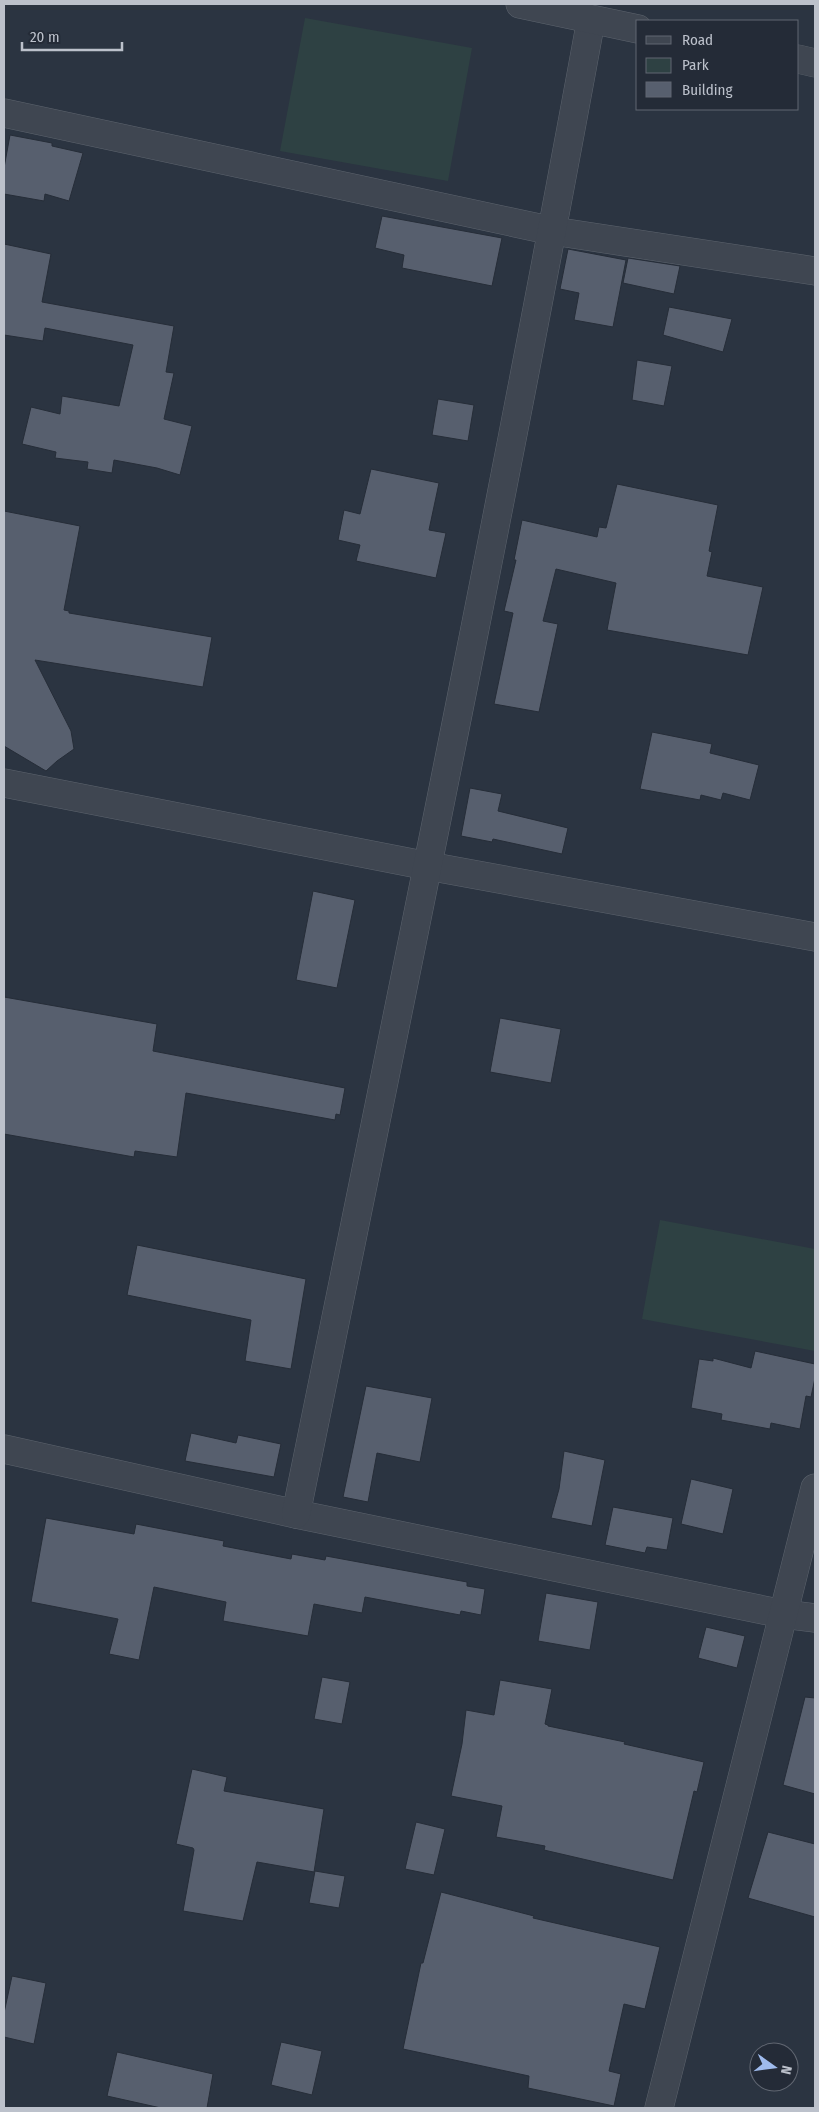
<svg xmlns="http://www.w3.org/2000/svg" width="819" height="2112" viewBox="0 0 819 2112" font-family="'Fira Sans Condensed',sans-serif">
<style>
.green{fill:#2e4143}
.building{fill:#575f6e;stroke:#262d38}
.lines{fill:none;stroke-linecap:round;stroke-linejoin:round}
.minor-casing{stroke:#5d646e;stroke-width:29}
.tertiary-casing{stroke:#5d646e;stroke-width:29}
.minor{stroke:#3f4651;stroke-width:28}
.tertiary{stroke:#3f4651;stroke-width:28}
</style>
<rect width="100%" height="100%" fill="#2b3441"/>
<g class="green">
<polygon points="305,18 472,48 448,181 280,151"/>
<polygon points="660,1220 815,1249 815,1351 642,1319"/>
</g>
<g class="building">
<polygon points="10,135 52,143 52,146 83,153 69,201 45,194 44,201 4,194 4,168"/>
<polygon points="382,216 502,238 492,286 402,268 404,255 375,248"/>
<polygon points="4,244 51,254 42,302 174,326 166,372 174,373 164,419 192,426 180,475 157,468 114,460 112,473 87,469 88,462 55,458 56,452 22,444 31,407 60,414 62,396 119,406 133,345 45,328 43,341 4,335"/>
<polygon points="568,249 626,260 613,327 574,320 579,293 560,289"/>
<polygon points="628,258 680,266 674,294 623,283"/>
<polygon points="669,307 732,319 723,352 663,335"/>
<polygon points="637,360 672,366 664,406 632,400"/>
<polygon points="438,399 474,405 468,441 432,435"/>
<polygon points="371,469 439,483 429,530 446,533 436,578 356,561 360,545 338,540 344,510 360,514"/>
<polygon points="617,484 718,505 709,551 712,552 707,576 763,587 748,655 607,630 616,583 556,569 543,621 558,624 539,712 494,704 513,613 504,611 516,560 514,560 522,520 597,537 599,527 606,528"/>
<polygon points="4,511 80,526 64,610 69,611 69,613 212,637 203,687 35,660 71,731 74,749 57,761 46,771 4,746"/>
<polygon points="652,732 712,744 710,753 759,765 750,800 723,793 721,800 701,795 700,800 640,789"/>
<polygon points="470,788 502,794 498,811 568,828 562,854 493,839 492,842 461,836"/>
<polygon points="313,891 355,900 337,988 296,980"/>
<polygon points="4,997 157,1024 153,1051 345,1088 340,1115 336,1114 335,1120 186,1093 177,1157 135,1151 134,1157 4,1134"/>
<polygon points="500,1018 561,1029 551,1083 490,1072"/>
<polygon points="137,1245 306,1279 291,1369 245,1361 251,1320 127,1295"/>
<polygon points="755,1351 815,1364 815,1378 811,1397 806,1396 800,1429 771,1423 770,1429 721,1420 722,1414 691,1408 699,1359 713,1361 713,1358 751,1368"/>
<polygon points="366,1386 432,1398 420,1462 377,1453 368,1502 343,1497"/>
<polygon points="191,1433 236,1443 238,1435 281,1444 274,1477 185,1461"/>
<polygon points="564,1451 605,1460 592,1526 551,1518 559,1489"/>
<polygon points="691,1479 733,1489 723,1534 681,1524"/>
<polygon points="613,1507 673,1518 667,1550 647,1547 645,1553 605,1545"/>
<polygon points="46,1518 134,1534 136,1524 224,1541 223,1546 291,1559 292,1554 325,1560 326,1556 467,1582 467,1586 485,1589 481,1615 461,1611 460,1615 365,1597 362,1613 314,1604 308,1636 223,1621 226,1602 154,1587 139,1660 109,1654 118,1619 31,1602"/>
<polygon points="546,1593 598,1602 590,1650 538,1641"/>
<polygon points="706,1627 745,1636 737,1668 698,1658"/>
<polygon points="322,1677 350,1682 342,1724 314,1719"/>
<polygon points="500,1680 552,1689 545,1724 548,1725 548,1726 625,1742 624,1744 704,1762 697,1792 694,1791 673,1880 544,1850 545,1846 496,1837 502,1806 451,1796 462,1744 466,1710 494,1715"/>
<polygon points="805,1697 815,1698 815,1794 783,1785"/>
<polygon points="192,1769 227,1777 224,1791 324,1809 314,1872 257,1862 243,1921 183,1911 194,1850 193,1848 176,1844"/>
<polygon points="416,1822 445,1829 434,1875 405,1869"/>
<polygon points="768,1832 815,1844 815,1917 748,1898"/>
<polygon points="315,1871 345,1876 339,1908 309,1903"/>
<polygon points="441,1892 534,1916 533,1918 660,1947 645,2009 624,2004 609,2071 621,2074 614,2106 528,2088 529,2076 403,2049 421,1963 423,1963"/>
<polygon points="12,1976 46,1983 34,2044 4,2037 4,2013"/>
<polygon points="281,2042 322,2051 312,2095 271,2085"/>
<polygon points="117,2052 213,2074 207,2108 161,2108 107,2096"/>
</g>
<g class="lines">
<defs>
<g id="minor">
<polyline points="4,113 553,231 815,271"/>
<polyline points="4,783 428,866 815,937"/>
<polyline points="4,1449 296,1514 783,1614 815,1618"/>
<path d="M296,1514C397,1017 500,519 591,20"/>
<polyline points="659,2108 815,1488"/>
</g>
<g id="tertiary">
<polyline points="520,4 638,29"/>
<polyline points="798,59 815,63"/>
</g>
</defs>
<use href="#minor" class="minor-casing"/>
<use href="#tertiary" class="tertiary-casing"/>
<use href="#minor" class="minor"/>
<use href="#tertiary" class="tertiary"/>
</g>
<rect width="819" height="2112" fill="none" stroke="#bcc1cb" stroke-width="10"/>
<rect x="636" y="20" width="162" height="90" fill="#242b37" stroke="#616772"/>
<rect x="646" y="36" width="25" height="8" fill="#3f4651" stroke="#616772"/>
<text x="682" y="45" font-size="15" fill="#bcc1cb">Road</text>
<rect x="646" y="58" width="25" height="15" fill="#2e4143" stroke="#616772"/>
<text x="682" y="70" font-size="15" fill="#bcc1cb">Park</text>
<rect x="646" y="82" width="25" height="15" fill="#575f6e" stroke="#616772"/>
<text x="682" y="95" font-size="15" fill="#bcc1cb">Building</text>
<g transform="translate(774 2067) rotate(104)"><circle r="24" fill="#242b37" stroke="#616772"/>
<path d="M0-4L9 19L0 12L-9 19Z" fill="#9fbbed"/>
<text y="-8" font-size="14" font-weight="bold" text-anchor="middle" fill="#bcc1cb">N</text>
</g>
<path d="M22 42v8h100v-8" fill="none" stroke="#bcc1cb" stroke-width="2.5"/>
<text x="30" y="42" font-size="15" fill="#bcc1cb" stroke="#242b37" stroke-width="4" paint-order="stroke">20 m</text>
</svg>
